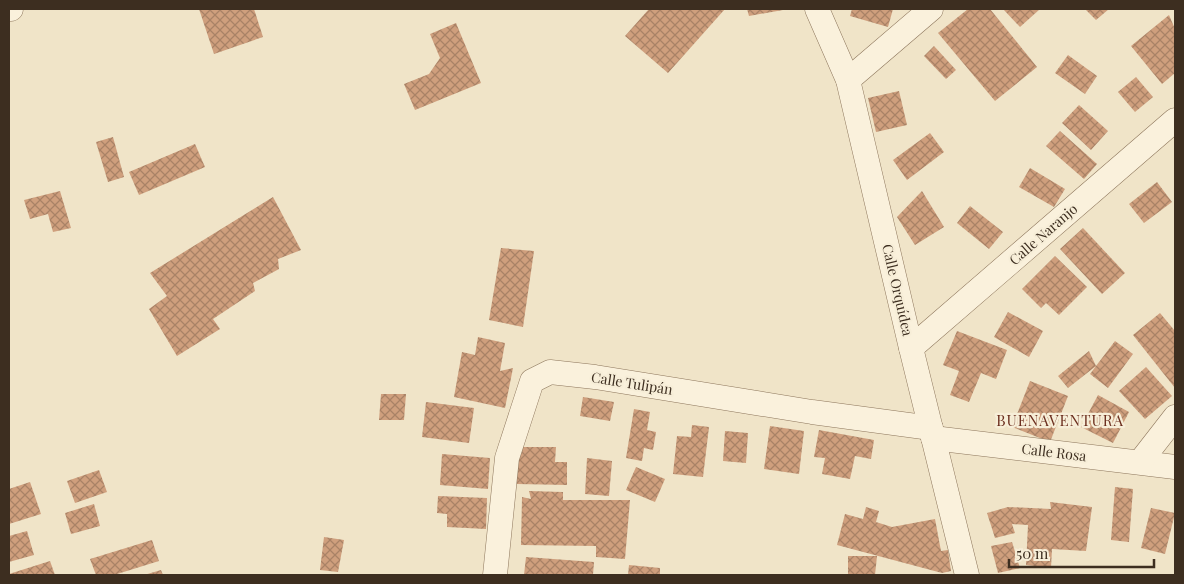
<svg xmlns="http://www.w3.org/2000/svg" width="1184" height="584" viewBox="0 0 1184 584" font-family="'Playfair Display',serif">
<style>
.building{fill:url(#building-cross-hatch)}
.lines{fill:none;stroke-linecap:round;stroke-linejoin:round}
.minor-casing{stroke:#8d765c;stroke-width:25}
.minor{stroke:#faf1dc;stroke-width:24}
.labels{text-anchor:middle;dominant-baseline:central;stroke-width:4.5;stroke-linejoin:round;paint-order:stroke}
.street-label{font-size:14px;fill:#3d2e20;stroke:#f7eed8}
.neighbourhood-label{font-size:15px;letter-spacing:1px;fill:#6b2e1e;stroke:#f7eed8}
</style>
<defs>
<pattern id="building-cross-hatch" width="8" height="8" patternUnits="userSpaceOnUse" patternTransform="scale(1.25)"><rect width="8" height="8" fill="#cf9f7d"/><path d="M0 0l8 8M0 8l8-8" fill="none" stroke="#a98266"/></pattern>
</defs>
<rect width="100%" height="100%" fill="#f0e4c8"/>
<g class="building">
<polygon points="199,9 254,9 263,37 214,54"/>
<polygon points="649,9 725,9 668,73 625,36"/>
<polygon points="747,9 783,9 783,10 749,16"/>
<polygon points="852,9 893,9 888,27 850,16"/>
<polygon points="968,9 990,9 1037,67 995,101 938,33"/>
<polygon points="1003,9 1040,9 1020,27"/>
<polygon points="1085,9 1109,9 1096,20"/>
<polygon points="1169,15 1175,29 1175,73 1162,84 1131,46"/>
<polygon points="456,23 481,83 415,110 404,84 429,74 440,58 430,34"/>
<polygon points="934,46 956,70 946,79 924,56"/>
<polygon points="1068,55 1097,76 1085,94 1055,73"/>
<polygon points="1136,77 1153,97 1135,112 1118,92"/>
<polygon points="899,91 907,125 876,132 868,98"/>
<polygon points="1079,105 1108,131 1091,150 1062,123"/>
<polygon points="1060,131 1097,164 1084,179 1046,146"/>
<polygon points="930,133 944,152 907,180 893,160"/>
<polygon points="113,137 124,177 108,182 96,142"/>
<polygon points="195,144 205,167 139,195 129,172"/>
<polygon points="1030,168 1065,189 1054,207 1019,187"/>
<polygon points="1157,182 1172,202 1144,223 1129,204"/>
<polygon points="60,191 71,228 53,232 48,214 30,219 24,200"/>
<polygon points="922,191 944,227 915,245 897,217"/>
<polygon points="273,197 301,250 278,259 279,269 253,283 255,291 213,319 220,329 177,356 149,309 167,296 150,273"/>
<polygon points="970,206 1003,232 989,249 957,223"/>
<polygon points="1083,228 1125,273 1102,294 1060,249"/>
<polygon points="501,248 534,251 523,327 489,320"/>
<polygon points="1055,256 1087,287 1059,315 1046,303 1041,308 1022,289"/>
<polygon points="1008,312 1043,331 1029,357 994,337"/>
<polygon points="1160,313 1175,331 1175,388 1133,335"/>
<polygon points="957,331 1007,350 996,379 981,373 969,402 950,395 959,371 943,365"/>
<polygon points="478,337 505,343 500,371 513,368 505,408 454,397 462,352 475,355"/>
<polygon points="1115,341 1133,354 1108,388 1090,374 1096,366 1068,388 1058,376 1089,351 1096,366"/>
<polygon points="1146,367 1172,396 1145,419 1119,391"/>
<polygon points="1030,381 1068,396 1050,442 1012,427"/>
<polygon points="381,394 406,394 404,420 379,420"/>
<polygon points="1098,395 1129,412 1113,443 1081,427"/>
<polygon points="583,397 614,402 610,421 580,416"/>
<polygon points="426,402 474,408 469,443 422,437"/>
<polygon points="634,409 650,412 647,430 656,432 653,450 644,448 642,461 626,458"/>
<polygon points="692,425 709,427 703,477 673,474 677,436 691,437"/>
<polygon points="770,426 804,431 799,474 764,469"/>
<polygon points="819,430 874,440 871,459 855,456 850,479 822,474 825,458 814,457"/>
<polygon points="725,431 748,433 746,463 723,461"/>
<polygon points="516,447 556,447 555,462 567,462 567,485 516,484"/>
<polygon points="442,454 490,458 488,489 440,485"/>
<polygon points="587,458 612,461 609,496 585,494"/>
<polygon points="636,467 665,479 655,502 626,490"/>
<polygon points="99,470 107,492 75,503 67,481"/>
<polygon points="30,482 41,514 9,524 9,489"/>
<polygon points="1115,487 1133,489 1129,542 1111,540"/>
<polygon points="529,491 563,492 563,500 630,500 625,559 596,557 596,546 521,545 522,497 531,499"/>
<polygon points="438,496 487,498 486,529 447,527 447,514 437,513"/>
<polygon points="1050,502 1092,507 1086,551 1052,549 1051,568 1026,565 1028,525 1012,524 1015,533 995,538 987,513 1008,507 1051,509"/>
<polygon points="94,504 100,526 71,534 65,513"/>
<polygon points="866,507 879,511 876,522 892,527 935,519 941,551 948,550 951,571 942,573 837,545 845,514 863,519"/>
<polygon points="1151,508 1175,513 1165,554 1141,548"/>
<polygon points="27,531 34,555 9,562 9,536"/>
<polygon points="324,537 344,540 338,572 320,570"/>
<polygon points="152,540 159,561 114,575 96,575 90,559"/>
<polygon points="1012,542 1020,568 998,573 991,546"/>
<polygon points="848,556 877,556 875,575 848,575"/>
<polygon points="526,557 594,562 593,575 524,575"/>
<polygon points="50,561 55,575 9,575 9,574"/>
<polygon points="629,565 660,568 660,575 628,575"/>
<polygon points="161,570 163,575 144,575"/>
</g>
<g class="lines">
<defs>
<g id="minor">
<polyline points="9,9 11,9"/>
<polyline points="817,9 848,80 911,348 967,575"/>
<polyline points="848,80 931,9"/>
<polyline points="911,348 1175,120"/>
<polyline points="933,438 1175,467"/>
<polyline points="1140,462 1175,417"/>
<polyline points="495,575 507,458 532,381 550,372 595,377 812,412 931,428"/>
</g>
</defs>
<use href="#minor" class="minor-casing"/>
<use href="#minor" class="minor"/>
</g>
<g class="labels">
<g class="street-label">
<text transform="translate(1043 234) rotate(-41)">Calle Naranjo</text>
<text transform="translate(898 290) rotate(77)">Calle Orquídea</text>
<text transform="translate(632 383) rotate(9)">Calle Tulipán</text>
<text transform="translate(1054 452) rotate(7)">Calle Rosa</text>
</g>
<g class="neighbourhood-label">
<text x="1060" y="420">BUENAVENTURA</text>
</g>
</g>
<rect width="1184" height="584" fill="none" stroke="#3d2e20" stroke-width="20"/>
<path d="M1009 559v8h145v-8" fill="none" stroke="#3d2e20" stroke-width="2.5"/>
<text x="1016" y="559" font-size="15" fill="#3d2e20" stroke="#f7eed8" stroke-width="4" paint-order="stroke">50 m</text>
</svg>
